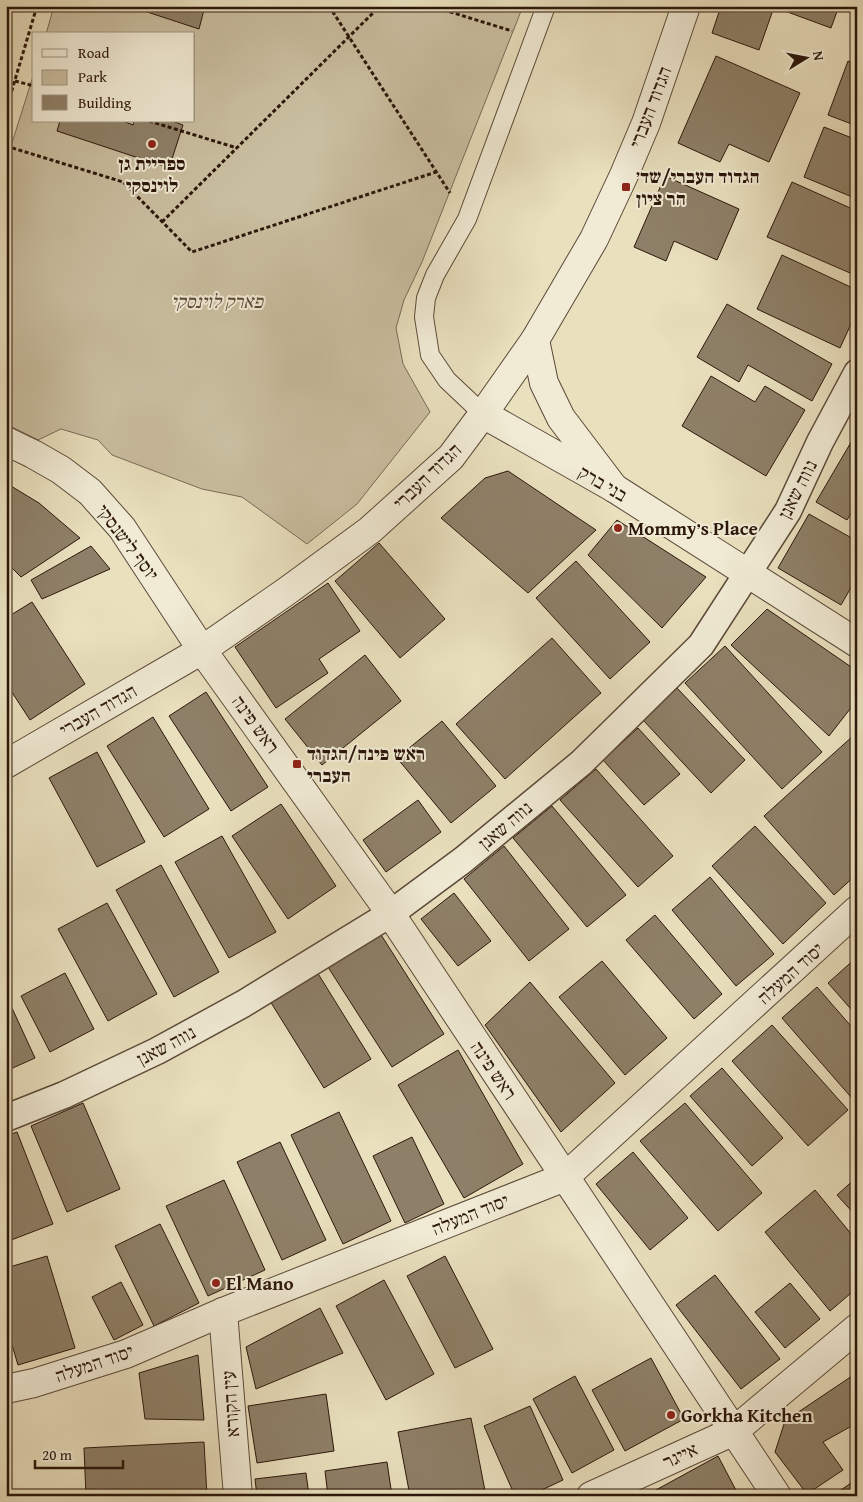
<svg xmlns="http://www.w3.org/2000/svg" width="863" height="1502" viewBox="0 0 863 1502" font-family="'Gentium Book Plus','Frank Ruhl Libre',serif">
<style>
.green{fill:#c9bea0;stroke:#7a6a56}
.building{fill:#8e8068;stroke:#2c170b}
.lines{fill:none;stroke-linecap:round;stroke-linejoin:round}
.service-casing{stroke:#5b4938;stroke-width:20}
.pedestrian-casing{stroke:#5b4938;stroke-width:29}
.minor-casing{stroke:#5b4938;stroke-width:30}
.tertiary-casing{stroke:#5b4938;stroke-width:30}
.path{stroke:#2c170b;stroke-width:3;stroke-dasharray:4 2.5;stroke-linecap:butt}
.service{stroke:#f1ebd5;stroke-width:18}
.pedestrian{stroke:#f1ebd5;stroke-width:26}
.minor{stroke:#f1ebd5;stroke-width:28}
.tertiary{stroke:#f1ebd5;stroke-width:28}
.poi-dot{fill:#8f2418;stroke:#f1ebd5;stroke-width:2}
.labels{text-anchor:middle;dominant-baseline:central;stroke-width:4;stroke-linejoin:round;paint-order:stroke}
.street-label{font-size:19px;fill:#2c170b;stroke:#f1ebd5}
.poi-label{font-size:19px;font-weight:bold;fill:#2c170b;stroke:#f1ebd5;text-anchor:start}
.park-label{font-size:19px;font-style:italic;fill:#5b4938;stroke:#f1ebd5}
</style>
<rect width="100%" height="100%" fill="#e9e0be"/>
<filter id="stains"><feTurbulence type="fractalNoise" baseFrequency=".004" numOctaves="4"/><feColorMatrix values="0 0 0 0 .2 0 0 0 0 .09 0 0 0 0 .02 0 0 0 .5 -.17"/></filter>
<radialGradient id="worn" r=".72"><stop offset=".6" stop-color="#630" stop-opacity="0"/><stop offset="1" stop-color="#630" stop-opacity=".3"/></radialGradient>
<polygon class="green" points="54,6 523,6 422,262 404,300 396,328 403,364 430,412 357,504 307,544 242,497 202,489 112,455 98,440 61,429 38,440 6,424 6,162 34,73 34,121 194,121 194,34 46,34"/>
<g class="building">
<polygon points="129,6 205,6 199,29"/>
<polygon points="721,6 839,6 831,28 774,7 759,50 712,33"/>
<polygon points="716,56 800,93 769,162 729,144 720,162 678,143"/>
<polygon points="848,61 857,65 857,126 828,115"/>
<polygon points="60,121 123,121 133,125 134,121 172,121 183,125 169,168 57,131"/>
<polygon points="824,127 857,140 857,199 804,177"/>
<polygon points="665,176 739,209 717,260 674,241 666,261 634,247"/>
<polygon points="792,182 857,211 857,276 767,237"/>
<polygon points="782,255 857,290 857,311 840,348 757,309"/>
<polygon points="727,304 832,364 812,401 748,365 739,382 697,357"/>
<polygon points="711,376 755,402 765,386 805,410 766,476 682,426"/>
<polygon points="857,432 857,504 847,520 816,502"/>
<polygon points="508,471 596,530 528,593 441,518 485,478"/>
<polygon points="6,483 39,503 80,538 21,577 6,562"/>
<polygon points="809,514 857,541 857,577 841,605 778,568"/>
<polygon points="617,520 706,577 662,628 588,555"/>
<polygon points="379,543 445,619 400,658 335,581"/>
<polygon points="91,546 110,569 42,599 31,580"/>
<polygon points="576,561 650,642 610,679 536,598"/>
<polygon points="328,583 360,631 319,659 328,673 276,708 235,647"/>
<polygon points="32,602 85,684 30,720 6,683 6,618"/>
<polygon points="767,609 857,671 857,700 829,736 731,645"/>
<polygon points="552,638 601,693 505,779 456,724"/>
<polygon points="725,646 822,752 782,789 685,683"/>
<polygon points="365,655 401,701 322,765 285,719"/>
<polygon points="677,688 745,760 711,793 643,720"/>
<polygon points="206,692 268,787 231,811 169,716"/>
<polygon points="153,717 209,809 164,837 107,746"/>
<polygon points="442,721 496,786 451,823 397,758"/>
<polygon points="638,728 680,774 644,805 603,760"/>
<polygon points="853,736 857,740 857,874 834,895 764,816"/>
<polygon points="97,752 145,842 97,867 49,778"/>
<polygon points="596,769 673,856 638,887 560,800"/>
<polygon points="418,800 441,832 386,872 363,840"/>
<polygon points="281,804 336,886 288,919 232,836"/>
<polygon points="552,806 626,895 587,927 513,838"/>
<polygon points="755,826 826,903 783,944 712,866"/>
<polygon points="222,836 276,932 229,958 175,862"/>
<polygon points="504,846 569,929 529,961 464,879"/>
<polygon points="161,865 219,972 174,997 116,890"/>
<polygon points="710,877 774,954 736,986 672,910"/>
<polygon points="454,893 491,941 458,966 421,919"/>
<polygon points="107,903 157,994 108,1021 58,929"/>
<polygon points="655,915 722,994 694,1019 626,940"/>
<polygon points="378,930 444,1034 392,1067 326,964"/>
<polygon points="857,957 857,1016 828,983"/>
<polygon points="602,961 667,1038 625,1075 559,997"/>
<polygon points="317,972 371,1059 324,1088 270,1001"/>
<polygon points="65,973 94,1029 50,1052 21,996"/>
<polygon points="530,982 615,1083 561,1132 485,1025"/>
<polygon points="817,987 857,1033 857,1104 782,1018"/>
<polygon points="6,995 35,1058 6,1071"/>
<polygon points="772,1025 848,1110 808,1146 732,1061"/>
<polygon points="458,1050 523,1164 464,1198 398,1085"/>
<polygon points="722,1068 783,1138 752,1166 690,1096"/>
<polygon points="83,1103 120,1189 67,1212 31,1126"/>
<polygon points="685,1103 762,1193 718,1231 640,1141"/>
<polygon points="339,1112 391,1221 343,1244 291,1135"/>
<polygon points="17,1132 53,1224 6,1242 6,1136"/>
<polygon points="412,1137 444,1204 405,1223 373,1156"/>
<polygon points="280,1142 326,1240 282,1260 237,1162"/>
<polygon points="633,1152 688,1218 650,1250 596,1184"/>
<polygon points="857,1177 857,1217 837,1195"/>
<polygon points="224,1180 265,1270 208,1296 166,1206"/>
<polygon points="815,1190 857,1241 857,1288 830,1311 765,1232"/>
<polygon points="160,1224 199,1303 154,1326 115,1246"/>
<polygon points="47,1256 75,1348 18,1365 6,1325 6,1268"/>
<polygon points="445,1256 493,1349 455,1368 407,1276"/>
<polygon points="715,1275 780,1359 741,1389 676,1305"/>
<polygon points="384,1280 434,1374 386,1400 336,1306"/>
<polygon points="121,1282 143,1325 114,1340 92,1297"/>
<polygon points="790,1283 820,1319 785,1348 755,1312"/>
<polygon points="320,1308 343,1353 256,1389 246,1347"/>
<polygon points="198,1355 204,1420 145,1419 139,1373"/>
<polygon points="651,1358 684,1419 625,1451 592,1390"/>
<polygon points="575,1376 614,1450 572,1473 533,1399"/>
<polygon points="852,1376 857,1383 857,1423 823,1442 843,1470 807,1494 775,1452 785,1421"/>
<polygon points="326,1394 334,1451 257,1463 248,1406"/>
<polygon points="530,1406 563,1480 529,1496 515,1496 484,1426"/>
<polygon points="471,1418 486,1496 410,1496 398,1432"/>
<polygon points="204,1442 207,1496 86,1496 84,1448"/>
<polygon points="718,1456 739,1496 645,1496"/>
<polygon points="387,1462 392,1496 328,1496 325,1471"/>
<polygon points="306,1473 309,1496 257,1496 255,1479"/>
<polygon points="857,1479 857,1496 832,1496"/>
</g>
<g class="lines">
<defs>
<polyline id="service" points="483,414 447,380 430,355 424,317 426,298 435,275 467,219 546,6"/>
<polyline id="pedestrian" points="6,1118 64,1095 157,1051 243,1004 390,914 463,860 581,763 701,645 788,511 820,442 857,373"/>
<g id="minor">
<polyline points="483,414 614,488 857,643"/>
<polyline points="223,1312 238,1496"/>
<polyline points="6,1389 34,1383 126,1354 223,1312 565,1177 857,910"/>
<polyline points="591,1496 734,1431 857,1328"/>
</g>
<g id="tertiary">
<polyline points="535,340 544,383 561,418 614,488"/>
<polyline points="6,441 33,454 61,470 90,492 122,528 202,650 384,904 777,1496"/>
<polyline points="6,764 202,650 287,591 370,530 451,457 483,414 535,340 594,239 624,175 646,123 686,6"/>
</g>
</defs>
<use href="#service" class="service-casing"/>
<use href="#pedestrian" class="pedestrian-casing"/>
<use href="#minor" class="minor-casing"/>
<use href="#tertiary" class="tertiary-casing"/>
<g class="path">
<polyline points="329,6 450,193"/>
<polyline points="431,6 512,31"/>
<polyline points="15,81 34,86"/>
<polyline points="6,110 37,6"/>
<polyline points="149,121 237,148"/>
<polyline points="6,146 123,182 192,252 436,172"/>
<polyline points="162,222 380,6"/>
</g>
<use href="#service" class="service"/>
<use href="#pedestrian" class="pedestrian"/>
<use href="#minor" class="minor"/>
<use href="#tertiary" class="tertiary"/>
</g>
<g class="poi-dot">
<circle cx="152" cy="144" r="5"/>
<rect x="621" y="182" width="10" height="10" rx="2.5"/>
<circle cx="618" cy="528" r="5"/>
<rect x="292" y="759" width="10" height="10" rx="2.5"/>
<circle cx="216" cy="1283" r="5"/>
<circle cx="671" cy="1415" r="5"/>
</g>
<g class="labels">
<g class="street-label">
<text transform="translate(650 107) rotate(-69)">הגדוד העברי</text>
<text transform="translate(427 476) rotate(-44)">הגדוד העברי</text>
<text transform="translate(603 483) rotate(30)">בני ברק</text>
<text transform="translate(797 489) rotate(-63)">נווה שאנן</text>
<text transform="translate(128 542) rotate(53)">יוסף לישנסקי</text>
<text transform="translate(98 710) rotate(-30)">הגדוד העברי</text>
<text transform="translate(256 724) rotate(54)">ראש פינה</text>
<text transform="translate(505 825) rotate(-40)">נווה שאנן</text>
<text transform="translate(790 973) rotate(-42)">יסוד המעלה</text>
<text transform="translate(166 1045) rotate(-28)">נווה שאנן</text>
<text transform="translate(494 1070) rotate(56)">ראש פינה</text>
<text transform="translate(470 1214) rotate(-22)">יסוד המעלה</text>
<text transform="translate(94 1363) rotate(-19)">יסוד המעלה</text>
<text transform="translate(230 1404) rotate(-94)">עין הקורא</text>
<text transform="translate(680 1455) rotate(-25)">אייגר</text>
</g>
<g class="poi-label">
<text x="152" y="163" text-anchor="middle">ספריית גן<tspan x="152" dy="22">לוינסקי</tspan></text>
<text x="636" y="176">הגדוד העברי/שד׳<tspan x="636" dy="22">הר ציון</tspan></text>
<text x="628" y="528">Mommy׳s Place</text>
<text x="307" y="753">ראש פינה/הגדוד<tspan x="307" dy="22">העברי</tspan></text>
<text x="226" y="1283">El Mano</text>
<text x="681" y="1415">Gorkha Kitchen</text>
</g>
<g class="park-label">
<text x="217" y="301">פארק לוינסקי</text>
</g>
</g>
<rect width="863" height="1502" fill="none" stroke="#e9e0be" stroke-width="25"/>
<rect x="8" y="8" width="848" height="1487" fill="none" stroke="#2c170b" stroke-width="2.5"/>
<rect x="12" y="12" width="838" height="1477" fill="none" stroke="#2c170b"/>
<rect x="32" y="32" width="162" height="90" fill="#f1ebd5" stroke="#a29684"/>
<rect x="42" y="49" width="25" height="8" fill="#f1ebd5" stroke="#a29684"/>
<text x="78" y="58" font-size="15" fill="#2c170b">Road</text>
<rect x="42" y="70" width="25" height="15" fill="#c9bea0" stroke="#a29684"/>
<text x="78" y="82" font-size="15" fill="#2c170b">Park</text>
<rect x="42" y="95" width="25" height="15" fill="#8e8068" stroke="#a29684"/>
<text x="78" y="108" font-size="15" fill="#2c170b">Building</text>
<g transform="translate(806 58) rotate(80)" stroke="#f1ebd5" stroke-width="4" paint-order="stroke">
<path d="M0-4L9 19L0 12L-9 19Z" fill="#2c170b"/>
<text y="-8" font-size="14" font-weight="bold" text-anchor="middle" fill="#2c170b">N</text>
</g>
<path d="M35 1460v8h88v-8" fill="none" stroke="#2c170b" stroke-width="2.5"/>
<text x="42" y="1460" font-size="15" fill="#2c170b" stroke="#f1ebd5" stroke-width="4" paint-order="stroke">20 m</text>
<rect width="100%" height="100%" filter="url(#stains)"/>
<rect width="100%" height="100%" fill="url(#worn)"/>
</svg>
